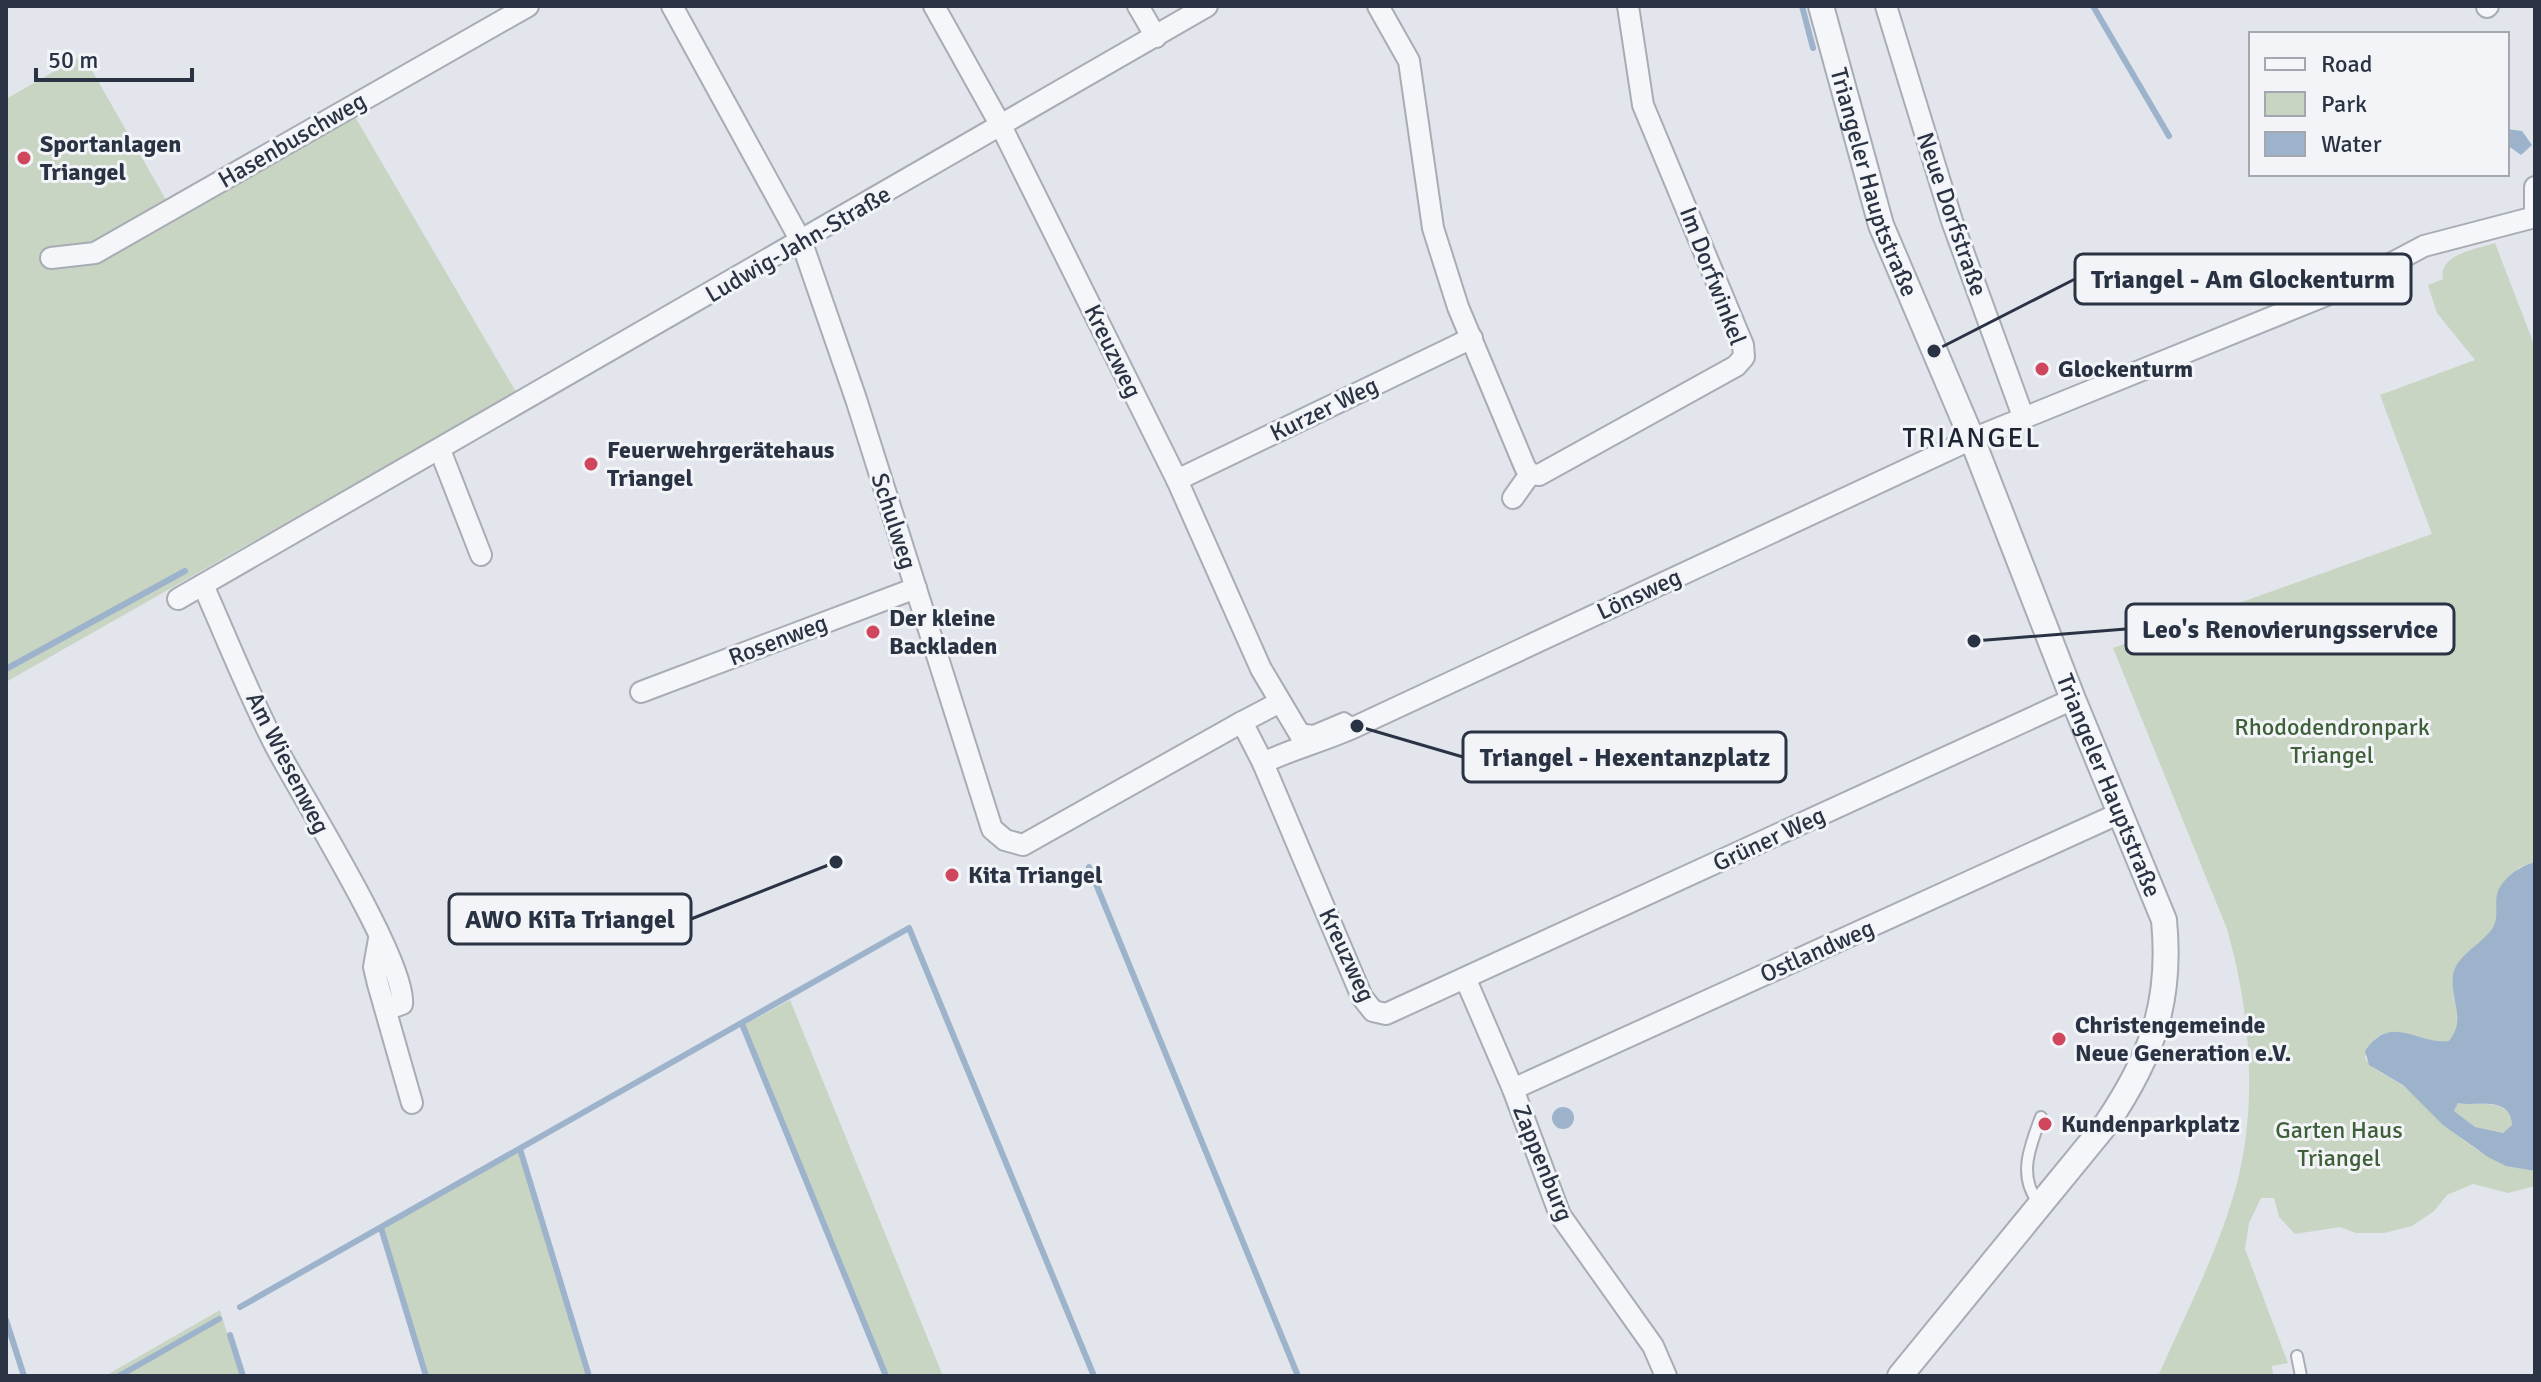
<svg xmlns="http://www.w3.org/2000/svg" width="2541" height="1382" viewBox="0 0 2541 1382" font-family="Signika,sans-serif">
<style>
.green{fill:#c8d5c3}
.water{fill:#9db3cb;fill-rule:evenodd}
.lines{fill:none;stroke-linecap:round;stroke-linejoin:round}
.stream{stroke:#9db3cb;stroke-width:6}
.service-casing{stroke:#a7acb5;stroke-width:14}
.minor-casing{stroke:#a7acb5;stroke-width:24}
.tertiary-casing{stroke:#a7acb5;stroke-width:28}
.service{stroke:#f5f6f9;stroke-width:10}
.minor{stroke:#f5f6f9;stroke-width:20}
.tertiary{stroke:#f5f6f9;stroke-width:24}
.poi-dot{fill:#d0465c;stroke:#f2f4f8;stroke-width:3}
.labels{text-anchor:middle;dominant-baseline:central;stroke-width:6;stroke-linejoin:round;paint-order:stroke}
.street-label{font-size:24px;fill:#2a3343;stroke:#f2f4f8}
.poi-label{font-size:24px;font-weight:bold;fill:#2a3343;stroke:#f2f4f8;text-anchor:start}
.park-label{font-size:24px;fill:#3e5f37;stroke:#f2f4f8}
.quarter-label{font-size:28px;letter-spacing:2px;fill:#1c2434;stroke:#f2f4f8}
.leader{fill:none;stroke:#2a3343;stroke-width:3}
.callout-dot{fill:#2a3343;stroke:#f2f4f8;stroke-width:3}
.callout{fill:#f2f4f8;stroke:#2a3343;stroke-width:3}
.callout-label{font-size:26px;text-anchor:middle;font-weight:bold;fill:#2a3343}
</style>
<rect width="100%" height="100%" fill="#e2e5eb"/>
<g class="green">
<polygon points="83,55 169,205 344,98 516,392 6,682 6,99"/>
<path d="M2495,243L2535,347V862L2518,868C2510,887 2504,909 2494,927C2483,946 2462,954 2455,976C2446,1001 2470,1014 2449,1042C2420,1044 2378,1010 2365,1058C2373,1072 2393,1077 2405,1087C2449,1124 2472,1162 2535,1171V1186L2508,1193L2473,1184L2447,1195L2434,1211L2412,1226L2384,1233H2356L2340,1227L2295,1234L2279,1217L2274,1198H2261L2249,1223L2245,1249L2288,1363L2272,1366L2273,1376H2158C2186,1313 2219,1250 2237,1183C2258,1102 2250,1009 2227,929L2113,648L2432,534L2380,395L2475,360L2437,313L2428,285L2443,279C2438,254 2477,249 2495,243Z"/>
<polygon points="790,1000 943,1376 888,1376 744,1025"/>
<path d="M2458,1103C2478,1107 2510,1096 2512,1125L2503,1133L2475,1127L2454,1111Z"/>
<polygon points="520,1146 590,1376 425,1376 380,1226"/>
<polygon points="220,1310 240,1376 105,1376"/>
</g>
<g class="water">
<polygon points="2507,129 2522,131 2532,145 2521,155 2507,145"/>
<path d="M2535,862V1171L2506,1166L2488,1157L2443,1125L2403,1085L2369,1065L2365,1051C2391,1012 2417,1045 2449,1041C2467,1018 2450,1002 2453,976C2455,956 2481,945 2492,929C2501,916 2492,899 2500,887C2508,874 2521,866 2535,862ZM2458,1103C2478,1107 2510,1095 2512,1125L2503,1133L2475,1127L2454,1111Z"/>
<circle cx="1563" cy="1118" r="11"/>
</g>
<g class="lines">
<g class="stream">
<polyline points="1802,6 1813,48"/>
<polyline points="2093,6 2169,136"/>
<polyline points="6,669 185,571"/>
<polyline points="1089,867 1298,1376"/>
<polyline points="742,1024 886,1376"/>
<polyline points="520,1149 589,1376"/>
<polyline points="381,1228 426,1376"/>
<polyline points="240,1307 909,928 1094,1376"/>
<polyline points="6,1320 24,1376"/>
<polyline points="230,1335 243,1376"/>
<polyline points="119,1376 219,1319"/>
</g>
<defs>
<g id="service">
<polyline points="1298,729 1313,731 1344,718 1355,725"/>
<path d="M2039,1203C2017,1177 2030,1146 2041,1117"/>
<polyline points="2297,1356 2301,1376"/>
</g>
<g id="minor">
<polyline points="672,6 802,243 856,399 992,829 1005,840 1023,845 1242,722"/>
<polyline points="934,6 1001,126 1177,480 1261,669 1305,743"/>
<polyline points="1138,6 1156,37"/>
<polyline points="1378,6 1409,61 1433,228 1458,307 1525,467 1530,474 1539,475 1736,366 1744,357 1743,345 1643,105 1628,6"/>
<polyline points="1886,6 1952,221 2024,419"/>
<polyline points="2487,7 2488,6"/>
<polyline points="2535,187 2535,214"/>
<polyline points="51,258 95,253 528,6"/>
<polyline points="440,450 481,555"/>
<polyline points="1177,480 1472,338"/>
<polyline points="1513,498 1530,474"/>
<path d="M203,585C227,639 249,695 276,747C301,795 407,963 402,1004L388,1009"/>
<polyline points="178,599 1207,6"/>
<polyline points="641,692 916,588"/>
<path d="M1280,702L1242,722L1263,763C1294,748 1325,741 1357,726L1972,439L2349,286L2424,246L2535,217"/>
<polyline points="1263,763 1362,997 1373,1011 1386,1014 2073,699"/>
<polyline points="379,939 374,967 378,984 412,1103"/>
<polyline points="1466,980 1513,1089 1560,1215 1653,1346 1666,1376"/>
<polyline points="1513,1089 2120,813"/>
</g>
<g id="tertiary">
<path id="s1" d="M1821,6L1881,225L1972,439L2073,699L2164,920C2172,1002 2152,1056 2107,1123L1900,1376"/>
</g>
</defs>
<use href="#service" class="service-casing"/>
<use href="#minor" class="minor-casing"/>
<use href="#tertiary" class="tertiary-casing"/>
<use href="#service" class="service"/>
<use href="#minor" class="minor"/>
<use href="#tertiary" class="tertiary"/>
</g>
<g class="poi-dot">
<circle cx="24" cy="158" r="8"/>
<circle cx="2042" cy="369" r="8"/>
<circle cx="591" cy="464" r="8"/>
<circle cx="873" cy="632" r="8"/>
<circle cx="952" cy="875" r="8"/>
<circle cx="2059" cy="1039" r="8"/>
<circle cx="2045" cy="1124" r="8"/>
</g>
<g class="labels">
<g class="street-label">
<text transform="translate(292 140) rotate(-30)">Hasenbuschweg</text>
<text stroke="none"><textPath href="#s1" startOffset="184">Triangeler Hauptstraße</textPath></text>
<text transform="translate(1952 214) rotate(71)">Neue Dorfstraße</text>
<text transform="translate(798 244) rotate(-30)">Ludwig-Jahn-Straße</text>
<text transform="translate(1713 276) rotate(69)">Im Dorfwinkel</text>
<text transform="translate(1113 351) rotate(64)">Kreuzweg</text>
<text transform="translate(1324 409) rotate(-26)">Kurzer Weg</text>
<text transform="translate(894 521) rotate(72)">Schulweg</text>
<text transform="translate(1639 594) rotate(-25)">Lönsweg</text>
<text transform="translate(778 640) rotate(-21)">Rosenweg</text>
<text transform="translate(288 763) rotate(63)">Am Wiesenweg</text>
<text stroke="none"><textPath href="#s1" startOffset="832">Triangeler Hauptstraße</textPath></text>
<text transform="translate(1769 839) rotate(-25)">Grüner Weg</text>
<text transform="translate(1817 951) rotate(-24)">Ostlandweg</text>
<text transform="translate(1347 955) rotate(65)">Kreuzweg</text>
<text transform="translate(1543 1163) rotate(68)">Zappenburg</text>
</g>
<g class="poi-label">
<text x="40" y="144">Sportanlagen<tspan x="40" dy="28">Triangel</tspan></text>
<text x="2058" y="369">Glockenturm</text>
<text x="607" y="450">Feuerwehrgerätehaus<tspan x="607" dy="28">Triangel</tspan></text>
<text x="889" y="618">Der kleine<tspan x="889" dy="28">Backladen</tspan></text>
<text x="968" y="875">Kita Triangel</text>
<text x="2075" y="1025">Christengemeinde<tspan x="2075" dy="28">Neue Generation e.V.</tspan></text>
<text x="2061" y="1124">Kundenparkplatz</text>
</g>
<g class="park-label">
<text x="2332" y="727">Rhododendronpark<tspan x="2332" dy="28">Triangel</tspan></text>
<text x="2339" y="1130">Garten Haus<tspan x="2339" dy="28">Triangel</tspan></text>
</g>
<g class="quarter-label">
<text x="1972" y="438">TRIANGEL</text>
</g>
</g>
<path class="leader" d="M1934 351L2075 279M1974 641L2126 629M1357 726L1463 757M836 862L691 919"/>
<g class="callout-dot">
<circle cx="1934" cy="351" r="8"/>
<circle cx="1974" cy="641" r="8"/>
<circle cx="1357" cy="726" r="8"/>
<circle cx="836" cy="862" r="8"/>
</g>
<g class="callout">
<rect x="2075" y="254" width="336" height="50" rx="8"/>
<rect x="2126" y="604" width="328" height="50" rx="8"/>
<rect x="1463" y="732" width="323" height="50" rx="8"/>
<rect x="449" y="894" width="242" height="50" rx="8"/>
</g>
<g class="callout-label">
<text x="2243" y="288">Triangel - Am Glockenturm</text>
<text x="2290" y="638">Leo's Renovierungsservice</text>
<text x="1625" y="766">Triangel - Hexentanzplatz</text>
<text x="570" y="928">AWO KiTa Triangel</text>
</g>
<rect width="2541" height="1382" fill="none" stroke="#2a3343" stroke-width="16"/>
<rect x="2249" y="32" width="260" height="144" fill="#f2f4f8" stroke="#a2a7b0" stroke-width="2"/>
<rect x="2265" y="58" width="40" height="12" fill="#f5f6f9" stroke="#a2a7b0" stroke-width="2"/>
<text x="2321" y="72" font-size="24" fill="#2a3343">Road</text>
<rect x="2265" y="92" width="40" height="24" fill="#c8d5c3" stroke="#a2a7b0" stroke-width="2"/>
<text x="2321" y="112" font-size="24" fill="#2a3343">Park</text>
<rect x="2265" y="132" width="40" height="24" fill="#9db3cb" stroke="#a2a7b0" stroke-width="2"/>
<text x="2321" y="152" font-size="24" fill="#2a3343">Water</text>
<path d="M36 68v12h156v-12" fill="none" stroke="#2a3343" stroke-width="4"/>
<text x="48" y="68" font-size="24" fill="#2a3343" stroke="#f2f4f8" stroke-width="6" paint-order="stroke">50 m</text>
</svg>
